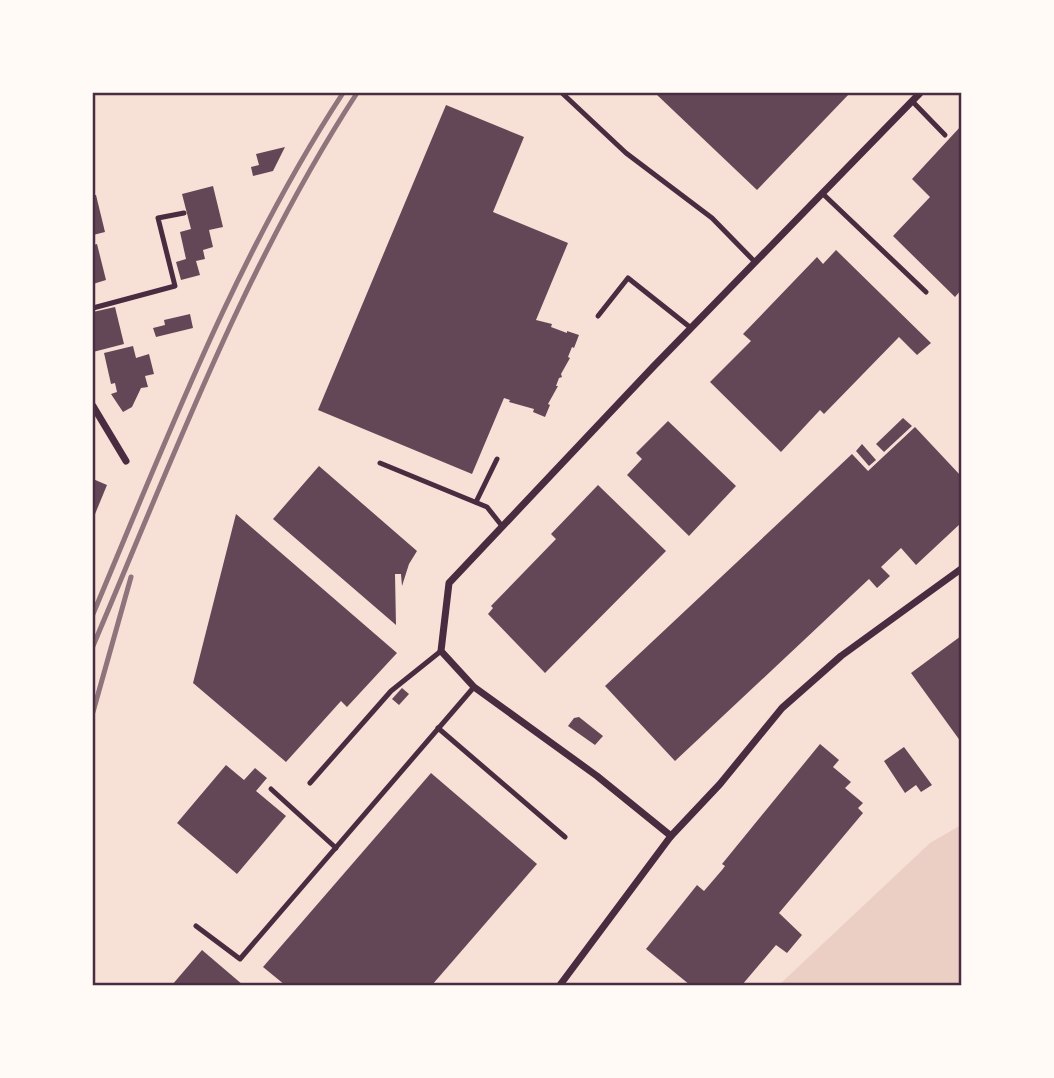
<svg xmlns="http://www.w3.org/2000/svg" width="1054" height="1078" viewBox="0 0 1054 1078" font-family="'Noto Sans',sans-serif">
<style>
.green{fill:#ebcfc5}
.building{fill:#644757}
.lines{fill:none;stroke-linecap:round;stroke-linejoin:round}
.service{stroke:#4a2c40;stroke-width:5}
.minor{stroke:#4a2c40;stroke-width:7}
.rail{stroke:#8f747c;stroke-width:5}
.neatline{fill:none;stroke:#4a2c40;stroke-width:2.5}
</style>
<rect width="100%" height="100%" fill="#f7e1d7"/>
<polygon class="green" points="961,825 961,985 779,985 930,843"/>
<g class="building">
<polygon points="655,93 850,93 757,190"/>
<polygon points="446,105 524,137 493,212 568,243 536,320 552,324 551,327 567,333 567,331 579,335 574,348 572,347 568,357 570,358 561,374 562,377 559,378 556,386 558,386 548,404 550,405 545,417 533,412 534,409 509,402 510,400 504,398 472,474 318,410"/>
<polygon points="961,126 961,290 955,297 893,236 930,197 912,179"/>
<polygon points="285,147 273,171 253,176 251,167 259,165 256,154"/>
<polygon points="213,186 223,227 209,230 213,247 203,250 205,259 196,261 200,275 181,280 176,262 186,259 180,232 191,229 182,194"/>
<polygon points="93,195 96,195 105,232 93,235"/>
<polygon points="97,244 106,280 93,284 93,245"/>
<polygon points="836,250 931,343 917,355 899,337 824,414 820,410 781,452 710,382 751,341 743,334 817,257 823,264"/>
<polygon points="115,307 124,344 93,352 93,312"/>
<polygon points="190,314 193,328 156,337 153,328 165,325 164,320"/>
<polygon points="133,346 136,358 149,354 154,374 145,376 148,387 141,388 132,407 123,412 111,394 117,392 115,383 111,384 104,353"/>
<polygon points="903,418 912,426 884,452 876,444"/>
<polygon points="668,421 736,486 689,536 627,475 642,459 636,453"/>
<polygon points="915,427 961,476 961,523 916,565 901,548 881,567 890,576 877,588 869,579 675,761 605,686 852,454 868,471"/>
<polygon points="862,444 876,460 869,466 856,451"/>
<polygon points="319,466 417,551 409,564 402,586 401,574 395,574 396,625 273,519"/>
<polygon points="93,479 107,485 93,519"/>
<polygon points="598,485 666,551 545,673 488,614 493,608 491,606 556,539 551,534"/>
<polygon points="236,514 397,653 347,707 341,701 286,762 193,683"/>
<polygon points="961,636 961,742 911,673"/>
<polygon points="402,688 409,694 399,705 392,699"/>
<polygon points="579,717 603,736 595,745 568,726 574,718"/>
<polygon points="820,744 839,760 833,767 851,782 845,788 863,803 858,808 863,813 779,913 802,935 787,953 776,945 742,985 690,985 646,949 697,885 704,891 722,870 725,866 722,864"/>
<polygon points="904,747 932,785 921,792 916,785 905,793 884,761"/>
<polygon points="226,765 244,780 255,768 267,778 256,791 286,816 237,874 177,823"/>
<polygon points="431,773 537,864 432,985 285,985 263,967"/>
<polygon points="202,950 243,985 172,985"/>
</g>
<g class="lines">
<g class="service">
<polyline points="562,93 626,153 712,218 755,262"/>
<polyline points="912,101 945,135"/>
<polyline points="822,193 926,292"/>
<polyline points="93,308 175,286 158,218 184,213"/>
<polyline points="598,316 628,278 691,328"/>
<polyline points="380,463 487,507 502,526"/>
<polyline points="476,502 497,459"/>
<polyline points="438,728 565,837"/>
<polyline points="310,783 391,691 441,651"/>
<polyline points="271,789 336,848"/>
<polyline points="196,926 240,959 474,687"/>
</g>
<g class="minor">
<polyline points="93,406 126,461"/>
<polyline points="671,836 597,776 474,687 441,651 449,583 653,367 920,93"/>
<polyline points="560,985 671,836 720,784 782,708 841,656 961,569"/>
</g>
<g class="rail">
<path d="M93,614C168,436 237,255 343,93"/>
<path d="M93,646C173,458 245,265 357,93"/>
<polyline points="93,712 131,577"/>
</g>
</g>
<rect width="1054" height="1078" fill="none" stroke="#fffaf5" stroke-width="189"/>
<rect x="94" y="94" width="866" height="890" class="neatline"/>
</svg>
